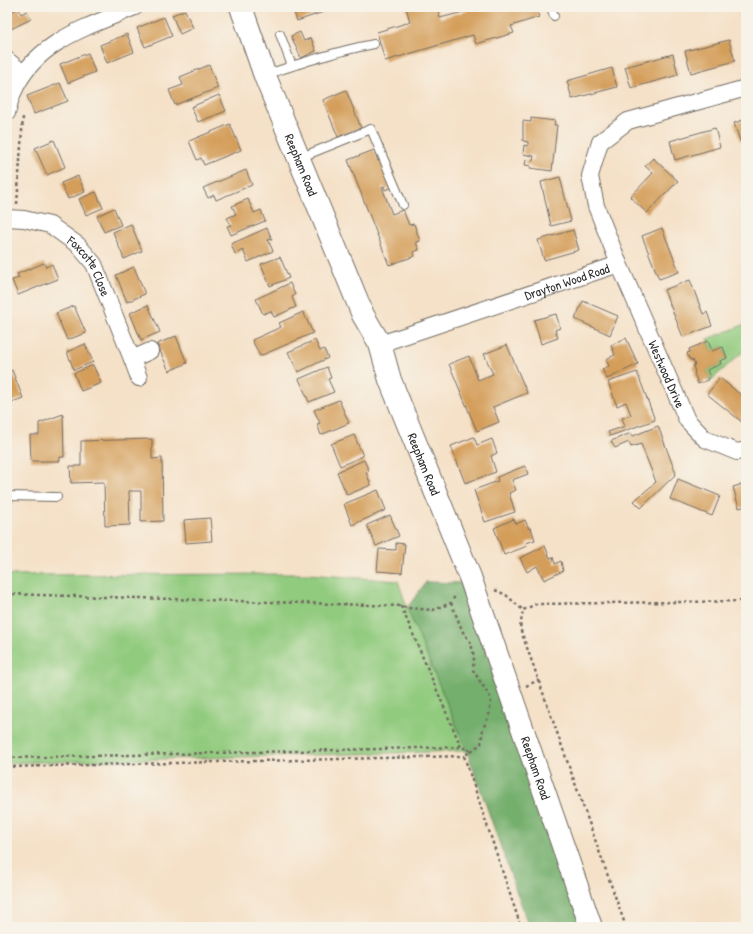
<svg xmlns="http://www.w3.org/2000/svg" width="753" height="934" viewBox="0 0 753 934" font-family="'Patrick Hand',sans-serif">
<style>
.green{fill:#91cb7e;stroke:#5e7b54}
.forest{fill:#74af6d;stroke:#506d4c}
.building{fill:#d49e5a}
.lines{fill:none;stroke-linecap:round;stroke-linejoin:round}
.lane-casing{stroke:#726b62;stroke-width:10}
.street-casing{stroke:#726b62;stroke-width:18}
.secondary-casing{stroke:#726b62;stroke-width:24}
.path{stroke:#726b62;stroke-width:2.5;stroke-dasharray:3 3;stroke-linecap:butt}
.lane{stroke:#fff;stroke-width:8}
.street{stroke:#fff;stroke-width:16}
.secondary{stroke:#fff;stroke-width:22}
.labels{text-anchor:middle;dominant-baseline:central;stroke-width:3;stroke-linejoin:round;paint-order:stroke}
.street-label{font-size:13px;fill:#2b2b2b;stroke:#f7f3e8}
</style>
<rect width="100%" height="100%" fill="#f7f3e8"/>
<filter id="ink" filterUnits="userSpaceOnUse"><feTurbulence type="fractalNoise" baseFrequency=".025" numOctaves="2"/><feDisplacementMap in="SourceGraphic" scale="8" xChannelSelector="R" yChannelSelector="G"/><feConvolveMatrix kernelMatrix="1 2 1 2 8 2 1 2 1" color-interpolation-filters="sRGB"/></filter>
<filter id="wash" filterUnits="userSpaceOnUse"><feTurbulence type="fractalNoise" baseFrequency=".012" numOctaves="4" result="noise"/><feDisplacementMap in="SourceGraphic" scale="16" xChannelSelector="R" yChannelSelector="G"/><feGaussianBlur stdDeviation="0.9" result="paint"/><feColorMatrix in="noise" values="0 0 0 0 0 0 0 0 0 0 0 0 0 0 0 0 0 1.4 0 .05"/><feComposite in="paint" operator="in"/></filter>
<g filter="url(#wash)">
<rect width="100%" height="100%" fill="#f5e1c8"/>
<g class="green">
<polygon points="746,324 746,349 709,382 708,378 710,377 707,370 721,364 720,361 727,358 723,347 712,351 708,339"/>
<polygon points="308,574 398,581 407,608 467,751 7,763 7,575"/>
</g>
<polygon class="forest" points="426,582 463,583 583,927 529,927 467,751 407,608"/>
<g id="blocks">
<g class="building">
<polygon points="292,7 338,7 297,21"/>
<polygon points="406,7 437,7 440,18 467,11 466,7 536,7 539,17 511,26 514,33 476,44 473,35 385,61 377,32 410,22"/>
<polygon points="19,8 21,14 27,11 31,19 7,31 7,14"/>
<polygon points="185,10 193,28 180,34 172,15"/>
<polygon points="164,17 172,36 145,47 137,28"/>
<polygon points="300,32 304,41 311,38 316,51 301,58 291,36"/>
<polygon points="127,34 134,52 107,63 100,45"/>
<polygon points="729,40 735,61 691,73 685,51"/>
<polygon points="88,53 95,72 68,83 60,64"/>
<polygon points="673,54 678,75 631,88 625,67"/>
<polygon points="209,65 218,88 175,105 169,90 183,85 180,77"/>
<polygon points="612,68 617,87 572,99 567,81"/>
<polygon points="60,83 68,101 34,114 27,96"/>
<polygon points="346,90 361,128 338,137 323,100"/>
<polygon points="219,95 226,111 198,122 191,107"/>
<polygon points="531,118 555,121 554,125 557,125 552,171 530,168 531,166 525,165 526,160 533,161 534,156 523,154 524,145 528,146 528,142 523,141 523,121 531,122"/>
<polygon points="746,119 746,140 740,141 734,123"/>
<polygon points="230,124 241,150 204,165 201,158 197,160 189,141"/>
<polygon points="715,128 720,147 675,160 670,141"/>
<polygon points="54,140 65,167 47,175 35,148"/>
<polygon points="374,150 378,161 382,159 393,187 385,190 384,186 382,187 392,214 403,210 409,225 414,224 420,241 416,242 419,250 413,252 415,256 389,265 348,160"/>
<polygon points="653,158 678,181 647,213 630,197 653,173 645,166"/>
<polygon points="246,170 252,185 216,200 214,195 208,198 203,188"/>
<polygon points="78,176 85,192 68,199 61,183"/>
<polygon points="560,177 571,221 551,226 541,182"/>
<polygon points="96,192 103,208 86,215 79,199"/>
<polygon points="248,199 254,213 261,210 265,221 231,235 227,226 231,225 227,218 236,214 232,206"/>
<polygon points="114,208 121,225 104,232 97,216"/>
<polygon points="131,224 142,251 124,259 113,232"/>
<polygon points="267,228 272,239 268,240 273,251 248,262 243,250 235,254 231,244"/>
<polygon points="662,228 679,272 659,279 642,236"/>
<polygon points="573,230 579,250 544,260 538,240"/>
<polygon points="280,257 289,278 270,286 261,264"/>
<polygon points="44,263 46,267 52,264 58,279 18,295 12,280 19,278 17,274"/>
<polygon points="134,267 145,294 127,302 116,275"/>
<polygon points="690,280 703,314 707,312 712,326 683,337 664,290"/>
<polygon points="290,283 295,295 292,297 296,307 274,317 271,311 263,314 256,299"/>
<polygon points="583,301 618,316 610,335 575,319"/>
<polygon points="148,305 160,332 141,340 130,313"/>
<polygon points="74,306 86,333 67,340 56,313"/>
<polygon points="303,312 313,333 260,356 252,340 281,327 279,323"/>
<polygon points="556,314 560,328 555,330 558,338 541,344 534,320"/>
<polygon points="176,336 187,363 169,371 157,344"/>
<polygon points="626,338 638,364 607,379 602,369 609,366 606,359 615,355 611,345"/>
<polygon points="315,340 320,351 324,349 328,358 298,372 288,352"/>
<polygon points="708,341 712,351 723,347 727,358 720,361 721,364 707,370 710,377 708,378 708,380 698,384 694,373 695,372 693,366 695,365 693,360 691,361 690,358 689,359 687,353 690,352 689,349"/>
<polygon points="85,344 93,362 74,370 67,352"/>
<polygon points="507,345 527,393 493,407 499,422 477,431 449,364 469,356 478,380 493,374 484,354"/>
<polygon points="93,365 101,383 81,391 74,373"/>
<polygon points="327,367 331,378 328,379 334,392 309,402 299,379"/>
<polygon points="12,370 23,398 7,404 7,372"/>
<polygon points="637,372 655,420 610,436 608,432 625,426 622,418 631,415 626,402 617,406 608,382"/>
<polygon points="720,378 746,399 746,417 742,422 707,394"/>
<polygon points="339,400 349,423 321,435 317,424 320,423 314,410"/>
<polygon points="63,414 64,457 60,457 60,461 31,461 30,435 39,435 39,423"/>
<polygon points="658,426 676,474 641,508 634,501 656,482 641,444 631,447 629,442 615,448 611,441 631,433 633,436"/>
<polygon points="354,435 363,456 340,466 331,444"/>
<polygon points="474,437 477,445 492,439 497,453 491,456 496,472 465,483 451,446"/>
<polygon points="152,439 152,459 162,458 163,521 141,522 141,491 129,491 130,525 105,526 104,482 71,483 70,466 81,466 81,441"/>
<polygon points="364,460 369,471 366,472 371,485 347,495 337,472"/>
<polygon points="525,466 528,474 512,480 516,490 509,493 515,512 485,522 474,490 498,481 497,477"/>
<polygon points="678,479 720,496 712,516 670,499"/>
<polygon points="746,483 746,506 739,508 733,487"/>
<polygon points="378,490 386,510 352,525 344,504"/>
<polygon points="390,515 399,536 376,546 367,525"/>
<polygon points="210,518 212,541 186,543 184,520"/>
<polygon points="514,519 516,524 525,520 529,529 531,528 535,540 526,543 527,546 504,555 494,528"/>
<polygon points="396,543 405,544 402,573 377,571 379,549 396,550"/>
<polygon points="545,546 550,558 553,557 555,564 561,561 563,571 544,580 537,566 527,572 520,558"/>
</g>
</g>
</g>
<g filter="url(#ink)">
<use href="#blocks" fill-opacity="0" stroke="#726b62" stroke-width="1"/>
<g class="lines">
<defs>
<g id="lane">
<polyline points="551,7 554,16"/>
<polyline points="280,34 292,66"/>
<path d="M265,75C301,63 337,51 374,44"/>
<polyline points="299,158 371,129 403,205"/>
<polyline points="7,496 57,497"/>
</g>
<g id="street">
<polyline points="7,60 23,73"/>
<path d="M7,113C9,107 10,99 13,93C35,41 88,27 135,7"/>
<path id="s1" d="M7,218L24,219L50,225L78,245L94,264L132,359L150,351"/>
<path id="s2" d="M619,264L687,420L705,439L737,452L746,450"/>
<path id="s3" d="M380,344L619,264L596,206L590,176L600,142L628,121L746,88"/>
<polyline points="132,359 139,378"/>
</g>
<g id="secondary">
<path id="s4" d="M241,7L265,76L363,315L380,344L390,380L470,577L591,927"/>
</g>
</defs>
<use href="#lane" class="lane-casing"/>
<use href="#street" class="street-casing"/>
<use href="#secondary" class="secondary-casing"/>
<g class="path">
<polyline points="17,204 23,117"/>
<polyline points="495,590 506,595 523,610"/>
<polyline points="7,594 401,606 407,608 433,610 451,603 456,594"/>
<polyline points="451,603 463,632 471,643 474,657 473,670 490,697 491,702 489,715 483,729 481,744 464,756 521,927"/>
<polyline points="401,606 461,747"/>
<polyline points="526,686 539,680"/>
<polyline points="7,758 461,747 472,751"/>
<polyline points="7,767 464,756"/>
<polyline points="626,927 520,628 523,610 536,604 746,601"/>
</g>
<use href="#lane" class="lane"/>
<use href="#street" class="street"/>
<use href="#secondary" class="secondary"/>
</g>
</g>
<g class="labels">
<g class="street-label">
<text stroke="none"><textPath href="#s4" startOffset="169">Reepham Road</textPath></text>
<text stroke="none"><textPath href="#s1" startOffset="102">Foxcotte Close</textPath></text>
<text stroke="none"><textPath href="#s3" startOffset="197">Drayton Wood Road</textPath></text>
<text stroke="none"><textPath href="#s2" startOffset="120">Westwood Drive</textPath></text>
<text stroke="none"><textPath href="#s4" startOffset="493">Reepham Road</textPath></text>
<text stroke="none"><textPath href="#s4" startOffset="817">Reepham Road</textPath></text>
</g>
</g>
<rect width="753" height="934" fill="none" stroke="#f7f3e8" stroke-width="24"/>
</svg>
